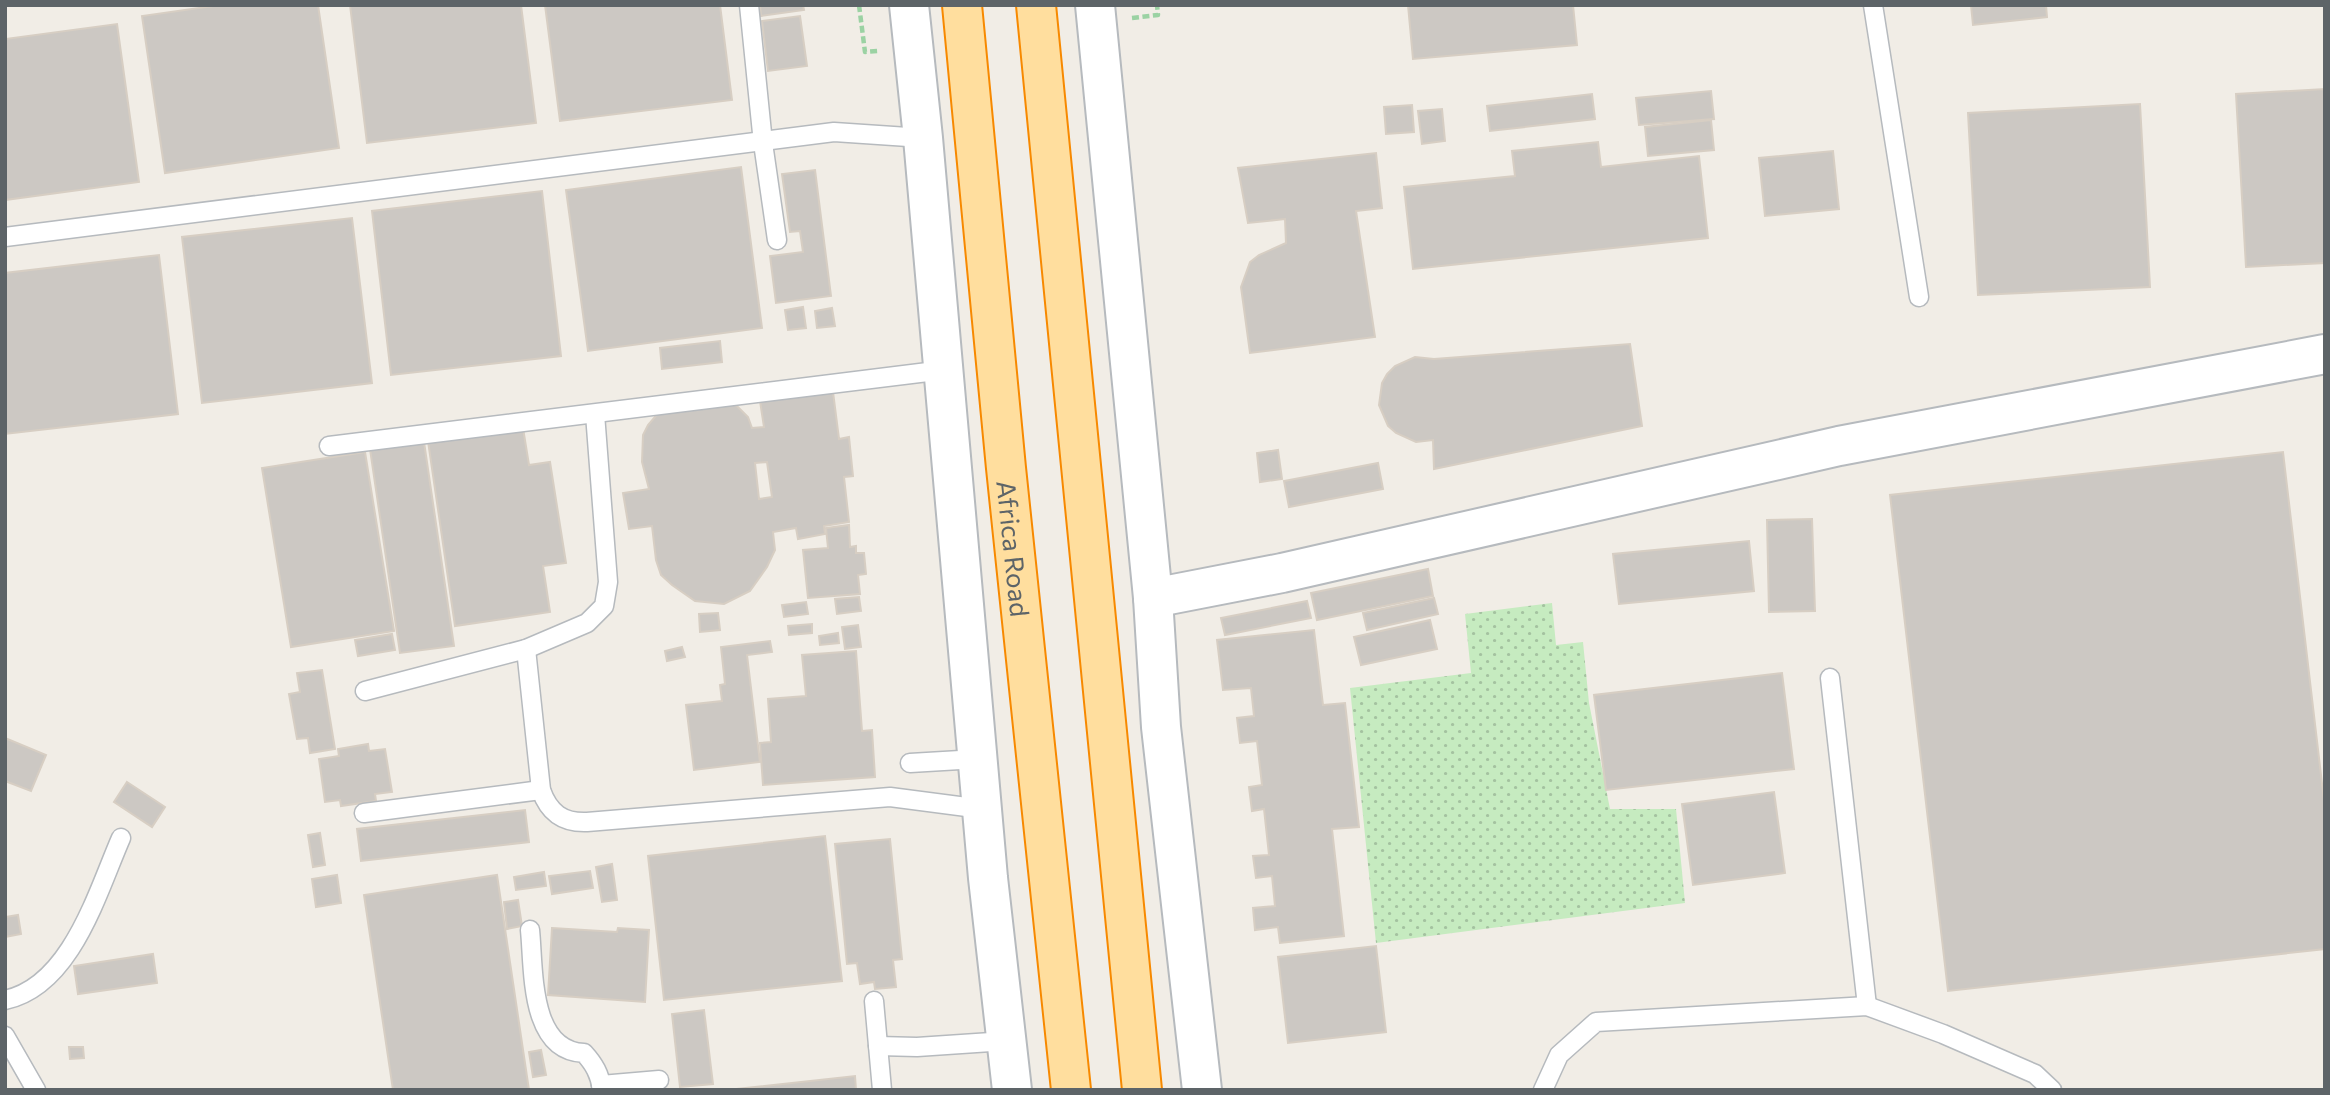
<svg xmlns="http://www.w3.org/2000/svg" width="2330" height="1095" viewBox="0 0 2330 1095" font-family="Commissioner,sans-serif">
<style>
.grass{fill:url(#grass-dots)}
.building{fill:#ccc8c3;stroke:#d7cec3;stroke-width:2;fill-rule:evenodd}
.lines{fill:none;stroke-linecap:round;stroke-linejoin:round}
.service-casing{stroke:#b6babe;stroke-width:21}
.tertiary-casing{stroke:#b6babe;stroke-width:42}
.trunk-casing{stroke:#f78900;stroke-width:42}
.path{stroke:#9bd2a3;stroke-width:4.5;stroke-dasharray:7 3.5;stroke-linecap:butt}
.service{stroke:#fff;stroke-width:18}
.tertiary{stroke:#fff;stroke-width:38}
.trunk{stroke:#ffde9e;stroke-width:38}
.labels{text-anchor:middle;dominant-baseline:central;stroke-width:7;stroke-linejoin:round;paint-order:stroke}
.street-label{font-size:26px;fill:#5d6468;stroke:#fff}
</style>
<defs>
<pattern id="grass-dots" width="8" height="8" patternUnits="userSpaceOnUse" patternTransform="scale(1.75)"><rect width="8" height="8" fill="#c6ebc0"/><path d="M2 2h.1M6 6h.1" fill="none" stroke="#a4c2a0" stroke-width="1.8" stroke-linecap="round"/></pattern>
</defs>
<rect width="100%" height="100%" fill="#f1ede6"/>
<polygon class="grass" points="1552,603 1556,645 1583,642 1589,703 1610,809 1676,809 1685,903 1376,943 1350,688 1471,673 1465,614"/>
<g class="building">
<polygon points="220,5 318,5 339,148 165,173 142,16"/>
<polygon points="350,5 521,5 536,123 367,143"/>
<polygon points="545,5 720,5 732,100 560,121"/>
<polygon points="760,5 803,5 804,10 761,16"/>
<polygon points="1408,5 1573,5 1577,45 1413,59"/>
<polygon points="1971,5 2046,5 2047,17 1973,25"/>
<polygon points="800,16 807,66 768,71 762,21"/>
<polygon points="117,24 139,182 5,200 5,39"/>
<polygon points="2325,89 2325,263 2246,267 2236,94"/>
<polygon points="1711,91 1714,119 1639,125 1636,98"/>
<polygon points="1592,94 1595,119 1490,131 1487,106"/>
<polygon points="2140,104 2150,287 1978,295 1968,113"/>
<polygon points="1412,105 1414,132 1386,134 1384,107"/>
<polygon points="1442,109 1445,141 1422,144 1418,111"/>
<polygon points="1711,120 1714,150 1648,156 1645,127"/>
<polygon points="1598,142 1601,167 1699,156 1708,238 1413,269 1404,187 1515,176 1512,151"/>
<polygon points="1833,151 1839,209 1765,216 1759,158"/>
<polygon points="1376,153 1382,208 1356,211 1375,337 1250,353 1241,287 1250,262 1259,255 1286,243 1285,219 1248,223 1238,168"/>
<polygon points="741,167 762,328 588,351 566,190"/>
<polygon points="815,170 831,296 776,303 770,256 803,252 800,231 790,232 782,174"/>
<polygon points="542,191 561,356 391,375 372,211"/>
<polygon points="352,218 372,383 202,403 182,237"/>
<polygon points="159,255 178,414 5,434 5,273"/>
<polygon points="803,307 806,328 788,330 785,310"/>
<polygon points="832,308 835,326 817,328 815,311"/>
<polygon points="720,341 722,362 662,369 660,348"/>
<polygon points="1630,344 1642,426 1434,469 1433,440 1416,442 1396,433 1388,426 1379,405 1382,383 1387,374 1395,366 1415,357 1434,359"/>
<path d="M833,392L839,439L849,437L853,476L844,477L849,522L824,526L825,534L798,539L796,528L773,532L775,550L767,567L750,591L724,604L695,601L672,585L661,575L656,560L652,526L629,529L623,493L649,489L642,462L643,435L648,425L666,404L717,397L737,406L748,417L752,428L764,427L760,401ZM767,462L772,497L759,499L755,463Z"/>
<polygon points="523,428 529,465 550,462 566,563 543,566 550,612 455,626 428,441"/>
<polygon points="424,442 454,646 400,653 370,449"/>
<polygon points="1278,450 1282,479 1260,482 1257,453"/>
<polygon points="365,452 394,631 291,647 262,468"/>
<polygon points="2283,452 2325,809 2325,949 1948,991 1890,495"/>
<polygon points="1378,463 1383,489 1289,507 1284,481"/>
<polygon points="1812,519 1815,611 1769,612 1767,520"/>
<polygon points="849,525 850,547 856,546 856,553 864,553 866,574 858,575 860,594 808,598 803,550 828,548 826,528"/>
<polygon points="1749,541 1754,591 1619,604 1613,554"/>
<polygon points="1428,569 1433,596 1317,620 1311,593"/>
<polygon points="859,597 861,611 837,614 835,599"/>
<polygon points="1434,598 1438,614 1367,630 1363,613"/>
<polygon points="1307,601 1311,618 1225,635 1221,618"/>
<polygon points="806,602 808,614 784,617 782,605"/>
<polygon points="718,613 720,630 700,632 699,614"/>
<polygon points="1430,620 1437,649 1361,665 1354,637"/>
<polygon points="812,624 812,633 789,635 788,626"/>
<polygon points="858,625 861,647 845,649 842,627"/>
<polygon points="1314,630 1323,705 1345,703 1359,827 1332,829 1344,936 1280,943 1278,927 1255,930 1253,908 1275,906 1272,876 1256,878 1253,856 1269,855 1264,809 1252,811 1249,787 1262,785 1257,741 1240,743 1237,718 1254,716 1251,688 1223,690 1217,640"/>
<polygon points="838,633 839,643 820,645 819,636"/>
<polygon points="392,634 395,650 358,656 355,640"/>
<polygon points="770,641 772,652 747,655 760,762 694,770 686,705 722,701 720,685 725,684 721,647"/>
<polygon points="682,647 685,657 667,661 665,651"/>
<polygon points="856,651 862,731 872,730 875,777 763,785 760,743 771,742 768,699 806,696 802,655"/>
<polygon points="322,670 335,749 310,753 308,738 297,739 289,694 300,692 297,673"/>
<polygon points="1782,673 1794,769 1606,790 1594,695"/>
<polygon points="5,738 46,755 31,791 5,781"/>
<polygon points="368,744 369,751 385,749 392,792 375,794 376,801 341,806 340,800 325,802 319,759 339,756 338,749"/>
<polygon points="127,782 165,807 152,827 114,802"/>
<polygon points="1774,792 1785,873 1693,885 1682,804"/>
<polygon points="525,810 529,842 361,861 357,829"/>
<polygon points="320,833 325,865 313,867 308,835"/>
<polygon points="825,836 842,981 664,1000 648,856"/>
<polygon points="890,839 902,959 893,960 896,987 875,989 874,982 860,984 857,963 847,964 835,844"/>
<polygon points="612,864 617,900 602,902 596,867"/>
<polygon points="590,871 593,888 552,894 549,876"/>
<polygon points="544,872 546,886 516,890 514,877"/>
<polygon points="337,875 341,903 316,907 312,879"/>
<polygon points="497,875 529,1090 393,1090 364,895"/>
<polygon points="518,900 522,926 507,929 504,902"/>
<polygon points="18,915 21,934 5,937 5,917"/>
<polygon points="552,928 617,932 618,928 649,930 645,1002 548,995"/>
<polygon points="1376,946 1386,1032 1288,1043 1278,957"/>
<polygon points="153,954 157,983 78,994 74,966"/>
<polygon points="704,1010 713,1084 680,1087 672,1014"/>
<polygon points="69,1047 83,1047 84,1058 70,1059"/>
<polygon points="541,1050 546,1075 533,1077 529,1052"/>
<polygon points="855,1076 856,1090 727,1090"/>
</g>
<g class="lines">
<defs>
<g id="service">
<polyline points="749,5 763,143 777,240"/>
<polyline points="1873,5 1919,297"/>
<polyline points="5,237 834,132 923,138"/>
<polyline points="329,446 944,370"/>
<path d="M526,649L541,790C549,813 563,823 587,822L890,797L982,809"/>
<polyline points="1830,678 1867,1006"/>
<polyline points="365,691 526,649 587,623 604,606 608,582 595,414"/>
<polyline points="910,763 977,759"/>
<polyline points="364,813 541,790"/>
<path d="M530,930C534,969 529,1051 584,1053C594,1064 600,1074 602,1090"/>
<path d="M5,1000C71,986 97,893 121,838"/>
<polyline points="874,1001 882,1090"/>
<polyline points="5,1036 36,1090"/>
<polyline points="878,1046 917,1047 1006,1041"/>
<polyline points="601,1085 659,1080"/>
<polyline points="1543,1090 1559,1055 1596,1022 1867,1006 1943,1034 2035,1074 2052,1090"/>
</g>
<g id="tertiary">
<polyline points="909,5 923,138 988,878 1012,1090"/>
<polyline points="1095,5 1153,598 1161,727 1202,1090"/>
<polyline points="1153,598 1282,573 1839,446 2325,354"/>
</g>
<g id="trunk">
<path id="s1" d="M962,5L1006,468L1071,1090"/>
<polyline points="1036,5 1142,1090"/>
</g>
</defs>
<use href="#service" class="service-casing"/>
<use href="#tertiary" class="tertiary-casing"/>
<use href="#trunk" class="trunk-casing"/>
<g class="path">
<polyline points="859,5 865,52 878,51"/>
<polyline points="1132,18 1158,15 1157,5"/>
</g>
<use href="#service" class="service"/>
<use href="#tertiary" class="tertiary"/>
<use href="#trunk" class="trunk"/>
</g>
<g class="labels">
<g class="street-label">
<text stroke="none"><textPath href="#s1" startOffset="546">Africa Road</textPath></text>
</g>
</g>
<rect width="2330" height="1095" fill="none" stroke="#5d6468" stroke-width="14"/>
</svg>
